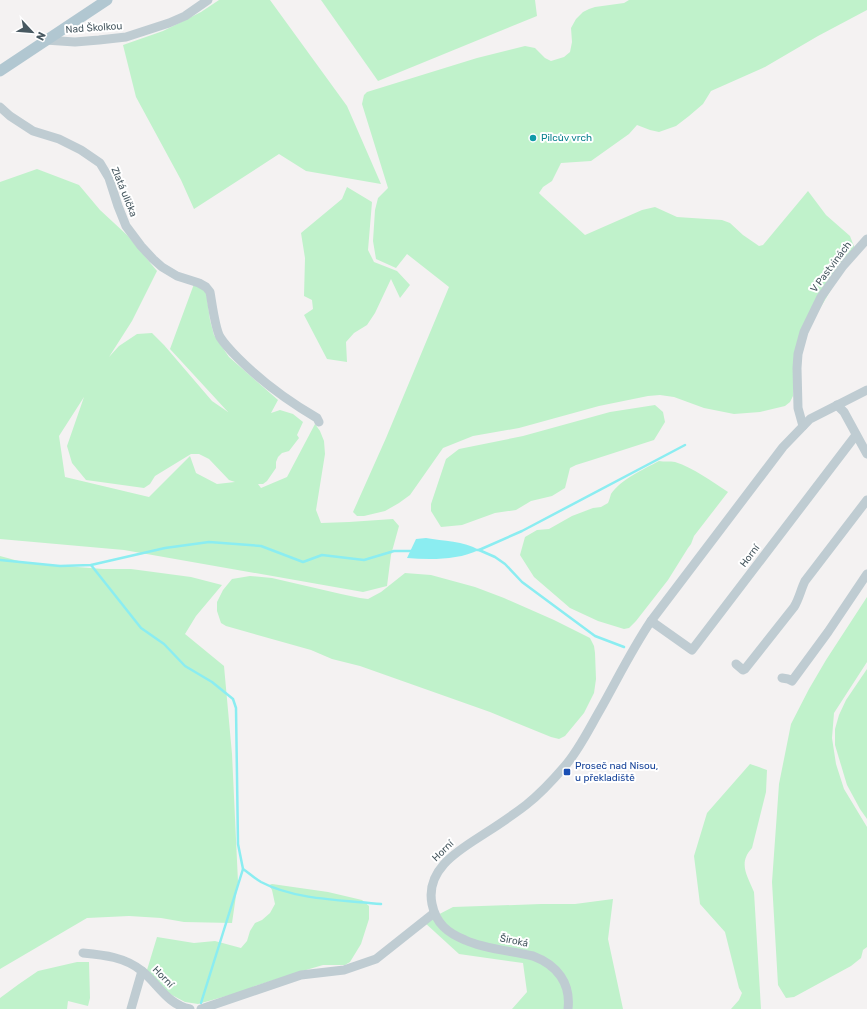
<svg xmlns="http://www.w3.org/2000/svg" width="867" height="1009" viewBox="0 0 867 1009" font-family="Rubik,sans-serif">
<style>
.green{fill:#c0f2cb;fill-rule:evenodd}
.water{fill:#8bedf1}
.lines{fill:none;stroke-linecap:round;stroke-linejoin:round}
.stream{stroke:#8bedf1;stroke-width:2.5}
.minor{stroke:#bfccd2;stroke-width:9}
.major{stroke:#b1c7d1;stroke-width:11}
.culture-dot{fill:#0f9aa8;stroke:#fff;stroke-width:1.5}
.transit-dot{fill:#1a4fb4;stroke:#fff;stroke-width:1.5}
.labels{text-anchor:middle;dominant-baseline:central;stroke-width:4;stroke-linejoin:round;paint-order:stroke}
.street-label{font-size:10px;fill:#485961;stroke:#fff}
.culture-label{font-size:10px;fill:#0d838f;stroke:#fff;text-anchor:start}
.transit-label{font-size:10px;fill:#164399;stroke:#fff;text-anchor:start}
</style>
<rect width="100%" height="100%" fill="#f4f2f2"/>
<g class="green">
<polygon points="219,0 270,0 347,106 381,184 306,171 279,154 194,209 181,180 136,97 123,45 163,31 201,12"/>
<polygon points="321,0 535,0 537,16 378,81"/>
<polygon points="629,0 867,0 867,10 818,36 765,67 711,91 703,104 689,116 676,126 659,132 650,130 637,125 629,134 591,161 561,163 552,181 543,187 539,193 542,196 585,235 642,210 655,207 677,217 722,220 730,223 743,235 759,246 763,245 808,191 826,215 850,236 855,249 795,351 793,372 793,396 790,402 785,406 760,412 734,414 704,408 674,397 660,395 648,396 599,406 519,428 473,436 443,448 410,495 399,503 385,511 364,516 357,516 353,512 386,438 449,287 407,254 396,268 376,259 373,241 375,210 378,198 388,188 362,104 364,95 367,92 477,58 525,46 535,48 545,58 551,61 564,57 570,52 572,42 571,28 576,19 583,12 589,9 595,7 624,3"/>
<path d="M37,169L79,185L100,210L127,235L157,271L132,321L109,357L119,346L137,334L152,333L164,345L212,401L228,412L170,349L194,284L206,291L210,320L214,335L229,357L278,400L271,413L280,410L293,414L303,422L297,435L299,438L289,451L282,453L278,457L276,462V468L267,481L263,484H258L261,488L287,477L315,424L320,431L324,441L325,454L316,510L321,523L349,522L393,519L399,526L391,555L387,586L363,592L124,550L0,539V182ZM84,397L67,446L72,463L86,480L144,488L150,484L155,476L191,454H199L209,459L229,480L235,482L217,484L196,473L190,456L149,497L65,477L59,436Z"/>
<polygon points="347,187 372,202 368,250 374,262 397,271 410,285 400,298 391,279 375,313 367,325 354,333 346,342 347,362 327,359 304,315 313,309 312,300 304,296 305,258 301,233 342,199"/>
<polygon points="655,405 663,412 665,422 654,440 592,460 576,465 570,468 565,488 552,496 531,501 516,510 495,513 462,525 441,527 431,511 431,504 446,459 459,449 523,436 610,412"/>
<path d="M659,461C664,462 670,461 675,462C694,468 711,481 728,492L694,536L691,544L688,548L668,580L636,621L629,628L624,629L598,621L570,608L534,577L520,555L525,537L537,530L549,529L572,516L593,508L601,507L608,503C609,501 610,497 611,494C620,480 644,469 659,461Z"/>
<polygon points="0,556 26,563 103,569 131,569 191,577 222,585 196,616 185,634 224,666 232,754 238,882 232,923 184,922 161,918 129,916 87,918 0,969"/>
<polygon points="405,573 431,575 475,587 504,598 554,620 590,638 594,646 595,653 596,679 594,693 584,713 565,736 559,739 551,737 490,712 360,666 332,659 311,650 226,626 221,623 217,611 217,602 223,590 232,579 250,576 272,578 341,594 360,598 368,599 381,592"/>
<polygon points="867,597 867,662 834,713 832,738 836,764 844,789 867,827 867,947 863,950 861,958 851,966 794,997 786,998 778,985 772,882 779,784 791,724 809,689 826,660"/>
<polygon points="867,669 867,819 860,809 847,785 835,745 835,729 839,715 846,700"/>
<path d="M750,764L759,767L767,770L766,792L752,848C738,863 747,875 754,892L761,1009H731L739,1000L742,993L739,988L725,932L700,904L694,856L707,813Z"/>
<polygon points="272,884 328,892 362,900 369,906 369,919 361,944 350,962 345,965 323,965 306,970 255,986 244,991 198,1004 185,1002 168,993 147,970 157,937 194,943 215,941 241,948 247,941 250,931 255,923 262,920 270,913 275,904 272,890 269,885"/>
<polygon points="613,899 608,939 623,1009 512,1009 527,992 523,963 459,954 424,922 453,907 541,904 575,904"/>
<polygon points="77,962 89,962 90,998 88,1006 68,1001 67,1009 0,1009 0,998 19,984 38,971"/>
</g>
<path class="water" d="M426,538C443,541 464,541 479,550C458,560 431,560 407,558L416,539Z"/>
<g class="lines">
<g class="stream">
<polyline points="477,550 479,550 495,557 505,564 522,582 595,636 624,647"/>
<polyline points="479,550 522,531 685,445"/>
<polyline points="0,560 60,566 91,565 165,548 209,542 261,546 303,562 322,555 364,560 394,551 412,551"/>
<path d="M91,565L141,628L164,644L185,666L212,682L233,699L236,708L238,844L243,869C249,873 254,878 261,882C295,900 343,900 381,904"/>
<polyline points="201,1003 243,869"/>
</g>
<g class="minor">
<polyline points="45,40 75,42 99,40 126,37 169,23 185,16 208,0"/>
<path d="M0,107L10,116L33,131L59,139L81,150L100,163L109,178L118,206L126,226L141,246L153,259L162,267L177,276L199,283L206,287L210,292C212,303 215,328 220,337C225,345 232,352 238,358C262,382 288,401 317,418L319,422"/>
<polyline points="837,405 844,412 867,454"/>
<polyline points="803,426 798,408 797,368 798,354 804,332 821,297 843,266 867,239"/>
<polyline points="651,621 692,650 856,435"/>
<path d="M736,664L743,670L745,669L794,607C799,599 801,589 805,581L867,500"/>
<polyline points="782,678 788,679 792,681 828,632 867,574"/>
<path d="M83,953C104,955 125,957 142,971C158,984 168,1005 190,1009"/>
<polyline points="131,1009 142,971"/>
<polyline points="201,1009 301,975 344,970 376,959 434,913"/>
<path d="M568,1009C571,983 557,965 533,956C512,951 484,949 465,940C448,933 436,924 432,904C425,869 459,850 484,834C498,825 513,815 526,805C540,794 553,780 565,766C579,750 589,729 600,710C617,680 632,649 651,621L783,447L810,419L867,390"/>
</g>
<polyline class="major" points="0,71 107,0"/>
</g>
<circle class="culture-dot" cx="533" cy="138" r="4"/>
<rect class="transit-dot" x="563" y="768" width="8" height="8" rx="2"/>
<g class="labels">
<g class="street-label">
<text transform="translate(94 28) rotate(-4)">Nad Školkou</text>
<text transform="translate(124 192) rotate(68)">Zlatá ulička</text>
<text transform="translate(831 267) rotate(-53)">V Pastvinách</text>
<text transform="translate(750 556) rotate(-53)">Horní</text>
<text transform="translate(443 851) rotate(-44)">Horní</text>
<text transform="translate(514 941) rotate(11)">Široká</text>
<text transform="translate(163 977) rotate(46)">Horní</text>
</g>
<g class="culture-label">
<text x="541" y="138">Pilcův vrch</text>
</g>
<g class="transit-label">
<text x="575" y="766">Proseč nad Nisou,<tspan x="575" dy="12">u překladiště</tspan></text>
</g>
</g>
<g transform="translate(32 32) rotate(116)" stroke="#ffffff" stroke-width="3" paint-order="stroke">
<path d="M0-3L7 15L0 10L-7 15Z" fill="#485961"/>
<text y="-6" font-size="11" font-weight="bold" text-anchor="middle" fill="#485961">N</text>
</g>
</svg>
